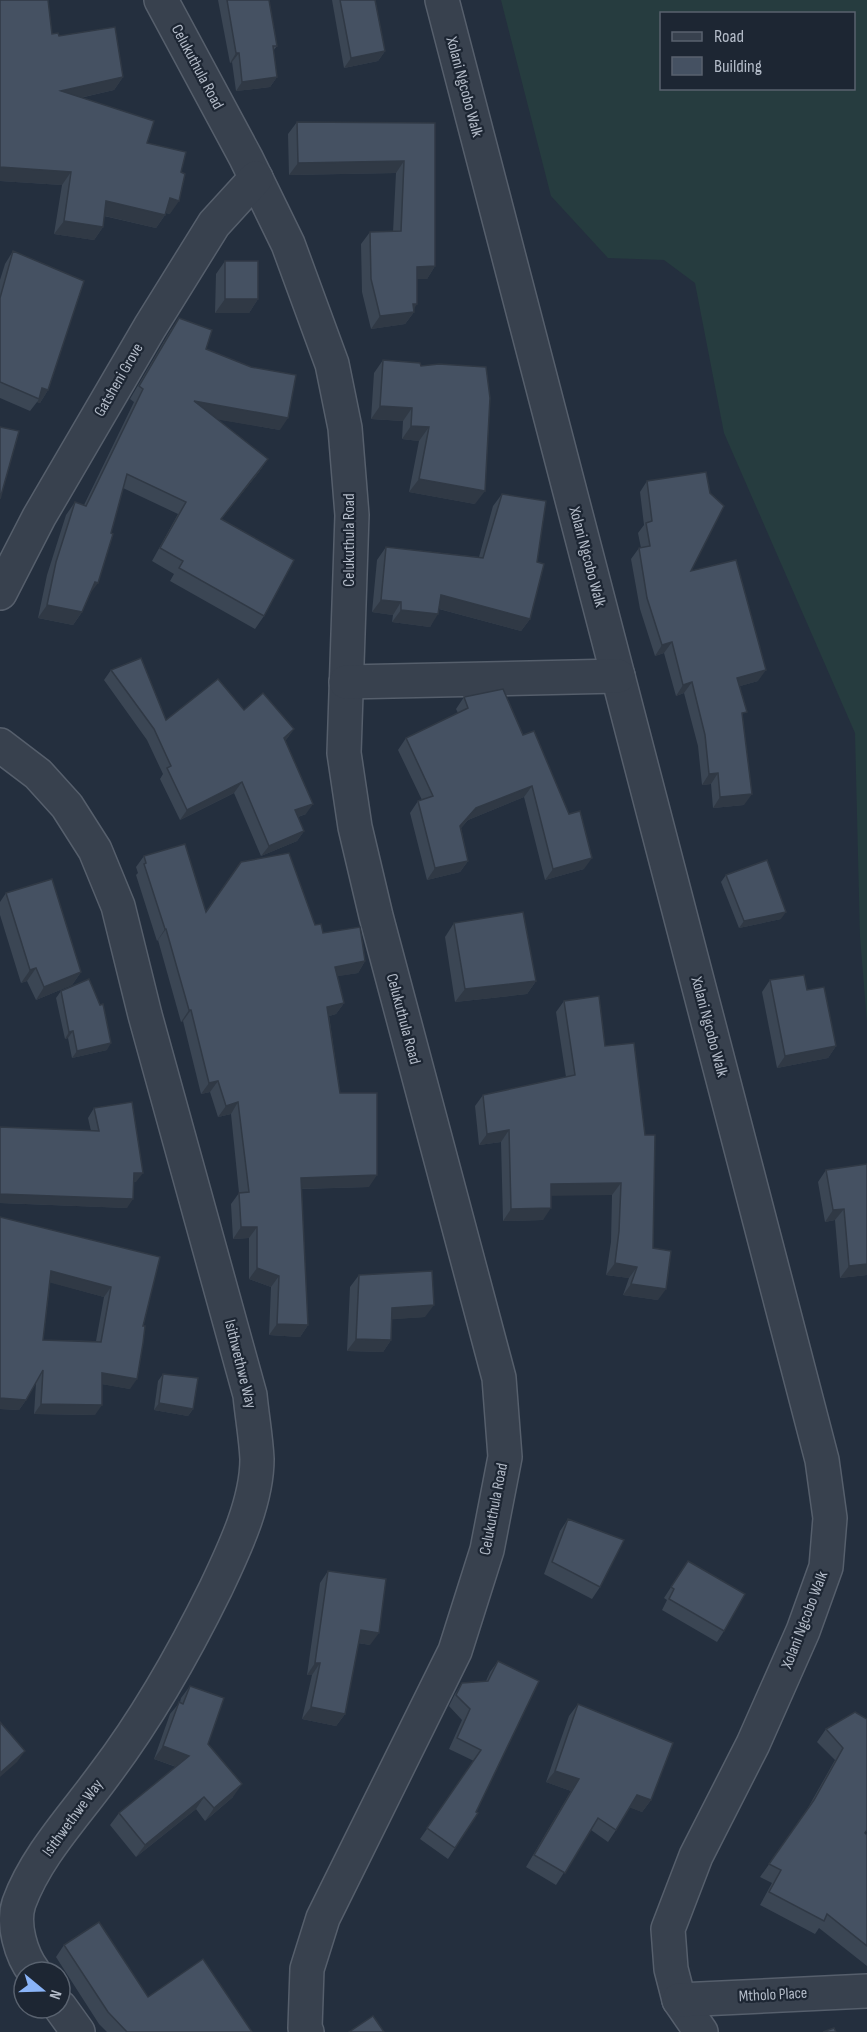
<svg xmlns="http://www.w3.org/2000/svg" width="867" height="2032" viewBox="0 0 867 2032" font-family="'Sofia Sans Condensed',sans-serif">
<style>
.grass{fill:#263c3f;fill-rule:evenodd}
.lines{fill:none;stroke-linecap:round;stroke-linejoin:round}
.minor-casing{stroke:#565f6c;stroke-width:36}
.minor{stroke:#38414e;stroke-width:33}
.wall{fill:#3b4654;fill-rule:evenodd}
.shaded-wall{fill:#303945}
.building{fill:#455162;stroke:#303945;stroke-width:1.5;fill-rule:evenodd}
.labels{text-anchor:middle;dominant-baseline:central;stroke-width:4.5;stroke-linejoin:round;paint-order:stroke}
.street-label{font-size:16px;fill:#b4bcc9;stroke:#1d2633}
</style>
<rect width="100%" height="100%" fill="#242f3e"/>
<path class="grass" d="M501,0H867V1022L860,937L855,733L724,433L695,283L664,260L608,258L551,196ZM662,14H854V88H662Z"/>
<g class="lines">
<defs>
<g id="minor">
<polyline points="161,0 246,158 288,244 332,364 345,428 352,515 344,753 355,827 376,916 499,1378 505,1457 487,1550 455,1651 323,1918 307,1969 305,2028 307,2032"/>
<polyline points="442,0 822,1460 830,1518 826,1567 803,1631 753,1744 696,1856 668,1929 671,1969 679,2000 701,2032"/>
<polyline points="0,593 39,517 150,327 214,224 256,178"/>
<polyline points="346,682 618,676"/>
<path d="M0,745L38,774L67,806L95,850L118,906L145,1015L250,1395C252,1416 256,1438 257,1459C257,1502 234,1550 216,1588C184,1653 148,1717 104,1775C75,1815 36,1856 19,1903C12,1924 21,1955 34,1972"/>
<polyline points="679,2000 867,1991"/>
<polyline points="60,2007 78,2032"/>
</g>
</defs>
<use href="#minor" class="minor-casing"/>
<use href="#minor" class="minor"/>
</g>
<g class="wall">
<polygon points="0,0 52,34 59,36 123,77 114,90 80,98 147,143 170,214 166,213 165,215 156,228 104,216 103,227 94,240 54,234 62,185 0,181"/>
<polygon points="218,0 269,0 277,46 273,51 277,77 270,87 236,91 232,62 230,63"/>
<polygon points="332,0 375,0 385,51 378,61 344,68"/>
<polygon points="297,122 435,123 435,266 427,279 417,279 414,312 405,324 371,329 362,292 361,244 370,232 393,232 396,173 289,175 288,134"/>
<polygon points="13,251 48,390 40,403 37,402 30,411 0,398 0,280 5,264"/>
<polygon points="225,261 258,299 249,313 215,313 216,274"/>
<polygon points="179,318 280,430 217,419 268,459 259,472 221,519 264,616 255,629 170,581 174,574 152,561 178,514 123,488 89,595 82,612 73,625 38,618 47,575 66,515 75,502 84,505 134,402 130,399 170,331"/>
<polygon points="383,360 421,366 475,504 409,492 419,441 402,439 403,421 371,419 374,373"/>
<polygon points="647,481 691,571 758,681 740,686 743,717 744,805 713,808 711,784 702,785 698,746 684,693 676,696 664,653 655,656 640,609 631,559 639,548 641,548 638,533 644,525 640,492"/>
<polygon points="502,494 537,562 530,619 521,631 439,609 430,627 392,622 393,615 372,612 377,560 386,547 479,557 493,506"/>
<polygon points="111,670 166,720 244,710 294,729 285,741 306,814 298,817 304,831 297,841 261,856 234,793 180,820 160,779 163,774 147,740 104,680"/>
<polygon points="464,697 523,735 584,869 545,880 524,797 468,820 461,828 468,861 460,872 427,880 410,813 418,801 422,800 398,750 406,738 458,713 456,709"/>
<polygon points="144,856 206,912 315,925 323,933 365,961 358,973 337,976 344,1003 336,1014 329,1016 340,1093 369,1187 301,1189 308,1325 300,1337 269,1335 271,1287 249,1279 249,1238 233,1239 231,1204 239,1193 231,1114 218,1117 210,1092 201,1094 183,1021 181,1022 158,940 157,941 136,875 138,873 136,867"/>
<polygon points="726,875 781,919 739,928 721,882"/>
<polygon points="6,893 81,972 72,985 36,1000 27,981 21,983 0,915 0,902"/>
<polygon points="454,923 536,981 527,994 455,1002 445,937"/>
<polygon points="770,980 807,990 836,1046 828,1058 777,1068 762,992"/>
<polygon points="61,991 107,1050 72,1058 68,1038 65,1039 56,998"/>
<polygon points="564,1001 605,1046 653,1248 658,1300 623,1295 629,1278 606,1275 611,1242 612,1195 551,1195 543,1220 503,1221 501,1142 479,1145 475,1106 483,1095 566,1077 556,1012"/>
<polygon points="94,1108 136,1182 133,1182 127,1208 0,1203 0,1127 91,1131 88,1118"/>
<polygon points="867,1164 867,1275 840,1278 835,1220 825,1222 818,1182 826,1170"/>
<path d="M0,1217L160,1257L143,1326L130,1389L102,1384L95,1415L34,1414L36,1383L26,1400L19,1410L0,1409ZM50,1282L104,1297L96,1341L43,1340Z"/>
<polygon points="359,1275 425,1317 392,1319 391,1340 383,1352 347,1351 350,1287"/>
<polygon points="163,1374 193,1409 188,1416 154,1410 158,1381"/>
<polygon points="568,1519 600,1587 592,1599 544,1574 560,1531"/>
<polygon points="688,1561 724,1631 717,1642 662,1610 667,1600 664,1598"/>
<polygon points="328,1571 370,1645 358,1643 345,1714 336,1726 302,1719 312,1675 307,1675 320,1583"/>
<polygon points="498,1661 476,1812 478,1813 448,1859 420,1839 474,1761 449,1749 462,1720 449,1706 455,1694 462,1683 486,1681 490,1672"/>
<polygon points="190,1686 208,1744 233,1797 205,1821 196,1809 136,1857 110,1825 119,1813 176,1767 154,1759 170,1714 180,1702 181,1698"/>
<polygon points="578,1704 651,1800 642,1812 630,1807 616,1830 608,1842 591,1830 556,1885 526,1867 571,1791 546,1782 569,1716"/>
<polygon points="855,1712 866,1834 867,1835 867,1966 819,1928 815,1934 760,1905 772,1883 760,1877 805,1813 835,1760 817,1742 826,1729"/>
<polygon points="64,1945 148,1997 252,2032 107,2032 99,2024 56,1957"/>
</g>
<g class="shaded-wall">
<polygon points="385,51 378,61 344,68 351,58"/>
<polygon points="236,53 239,53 232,62 230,63"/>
<polygon points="123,77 114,90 52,104 61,91"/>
<polygon points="277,77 270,87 236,91 242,82"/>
<polygon points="404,161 396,173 289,175 298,163"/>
<polygon points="0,167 71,172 62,185 0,181"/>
<polygon points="170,198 179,201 170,214 160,211"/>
<polygon points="106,201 165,215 156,228 97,214"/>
<polygon points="64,221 103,227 94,240 54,234"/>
<polygon points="435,266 427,279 409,279 417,267"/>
<polygon points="225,299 258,299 249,313 215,313"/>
<polygon points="413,304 417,304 412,312 414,312 405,324 371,329 380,316"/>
<polygon points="42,388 48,390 40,403 37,402 39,399"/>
<polygon points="194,401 288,418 280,430 185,414"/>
<polygon points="380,406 412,408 403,421 371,419"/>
<polygon points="411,426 429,427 419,441 402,439"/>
<polygon points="268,459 259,472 212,531 221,519"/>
<polygon points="419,479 485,491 475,504 409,492"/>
<polygon points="95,582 98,583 89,595"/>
<polygon points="441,595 530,619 521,631 432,607"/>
<polygon points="381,600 401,602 393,615 372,612"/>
<polygon points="47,605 82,612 73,625 38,618"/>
<polygon points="401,610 438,614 430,627 392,622"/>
<polygon points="672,642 664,653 655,656 662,645"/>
<polygon points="766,670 758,681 730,689 737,678"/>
<polygon points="692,682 684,693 676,696 683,685"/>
<polygon points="294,729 286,740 276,749 284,738"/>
<polygon points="718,773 711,784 702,785 709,774"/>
<polygon points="242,782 234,793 180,820 187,810"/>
<polygon points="532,786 524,797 468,820 452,838 460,826 476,808"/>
<polygon points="752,794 744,805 713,808 720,797"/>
<polygon points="313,804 306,814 288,820 295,810"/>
<polygon points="304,831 297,841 261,856 269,846"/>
<polygon points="592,858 584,869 545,880 553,869"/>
<polygon points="468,861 460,872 427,880 435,868"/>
<polygon points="786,912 781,919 739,928 744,921"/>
<polygon points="165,929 166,929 158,940 157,941"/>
<polygon points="365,961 358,973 327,978 335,967"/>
<polygon points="36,968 27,981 21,983 30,970"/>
<polygon points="81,972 72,985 36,1000 44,987"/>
<polygon points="536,981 527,994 455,1002 465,989"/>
<polygon points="344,1003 336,1014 319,1019 327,1007"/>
<polygon points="189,1010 191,1010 183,1021 181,1022"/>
<polygon points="73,1031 68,1038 65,1039 69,1032"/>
<polygon points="111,1043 107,1050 72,1058 77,1051"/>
<polygon points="836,1046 828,1058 777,1068 785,1056"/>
<polygon points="218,1081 210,1092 201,1094 209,1083"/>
<polygon points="238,1102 231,1114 218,1117 226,1106"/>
<polygon points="509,1130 501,1142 479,1145 487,1134"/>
<polygon points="134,1173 143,1173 136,1182 127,1182"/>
<polygon points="377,1175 369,1187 293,1189 301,1178"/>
<polygon points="621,1183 612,1195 542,1196 551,1184"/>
<polygon points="0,1194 133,1199 127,1208 0,1203"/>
<polygon points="551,1208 543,1220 503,1221 511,1209"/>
<polygon points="844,1209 835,1220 825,1222 833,1210"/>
<polygon points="241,1227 257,1227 249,1238 233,1239"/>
<polygon points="615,1263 637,1267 629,1278 606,1275"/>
<polygon points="867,1264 867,1275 840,1278 849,1266"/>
<polygon points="257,1268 279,1276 271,1287 249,1279"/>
<polygon points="51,1271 111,1287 104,1297 44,1281"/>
<polygon points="631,1284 666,1289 658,1300 623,1295"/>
<polygon points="434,1305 425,1317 384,1320 392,1308"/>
<polygon points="277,1324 308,1325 300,1337 269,1335"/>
<polygon points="356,1339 391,1340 383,1352 347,1351"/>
<polygon points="102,1373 137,1379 130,1389 95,1383"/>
<polygon points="0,1398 26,1400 19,1410 0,1409"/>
<polygon points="159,1403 193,1409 188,1416 154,1410"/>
<polygon points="41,1404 102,1405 95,1415 34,1414"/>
<polygon points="361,1630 379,1633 370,1645 353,1642"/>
<polygon points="315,1663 320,1663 312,1675 307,1675"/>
<polygon points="311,1707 345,1714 336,1726 302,1719"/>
<polygon points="163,1746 189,1756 180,1768 154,1759"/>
<polygon points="25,1751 17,1762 0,1777 0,1773"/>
<polygon points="555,1771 579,1779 571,1791 546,1782"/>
<polygon points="242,1784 233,1797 205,1821 214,1808"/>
<polygon points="637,1795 651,1800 642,1812 628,1807"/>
<polygon points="204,1797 196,1809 136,1857 145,1845"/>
</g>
<g class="building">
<polygon points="0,0 48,0 52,34 58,33 59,36 115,27 123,77 61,91 154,121 147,143 186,152 181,172 185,174 179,201 170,198 165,215 106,201 103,227 64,221 71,172 0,167"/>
<polygon points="227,0 269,0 277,46 273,46 277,77 242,82 239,53 236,53"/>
<polygon points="340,0 375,0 385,51 351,58"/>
<polygon points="297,122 435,123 435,266 417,267 417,304 413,304 414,312 380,316 371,279 370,232 401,231 404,161 298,163"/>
<polygon points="13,251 84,281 48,390 42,388 39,399 0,382 0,298"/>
<rect x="225" y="261" width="33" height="38"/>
<polygon points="179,318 212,330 206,349 251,367 296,375 288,418 194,401 268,459 221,519 294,560 264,616 179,568 183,561 160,548 186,502 127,474 111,533 113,534 98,583 95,582 82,612 47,605 56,562 75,502 86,506 143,389 139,386"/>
<polygon points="383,360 420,363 421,366 439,364 486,367 490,398 485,491 419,479 429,427 411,426 412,408 380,406"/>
<polygon points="0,427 19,431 0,499"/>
<polygon points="706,472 710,493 724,506 691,571 736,560 766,670 737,678 747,712 742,713 752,794 720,797 718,773 709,774 705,735 692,682 683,685 672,642 662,645 647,598 639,548 650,546 646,523 652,521 647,481"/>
<polygon points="502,494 546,501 537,562 544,564 530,619 441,595 438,614 401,610 401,602 381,600 386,547 483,558"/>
<polygon points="141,658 166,720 218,679 244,710 263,693 294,729 284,738 313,804 295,810 304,831 269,846 242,782 187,810 167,768 171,766 154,729 111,670"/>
<polygon points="503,689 523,735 534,731 569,814 580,811 592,858 553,869 532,786 476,808 460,826 468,861 435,868 418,801 433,796 406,738 468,708 464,697"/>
<polygon points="185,844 206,912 241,862 289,853 315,925 321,924 323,933 360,927 365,961 335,967 344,1003 327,1007 340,1093 377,1093 377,1175 301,1178 308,1325 277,1324 279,1276 257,1268 257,1227 241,1227 239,1193 249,1192 238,1102 226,1106 218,1081 209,1083 191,1010 189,1010 166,929 165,929 144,864 146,863 144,856"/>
<polygon points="767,860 786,912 744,921 726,875"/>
<polygon points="52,879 81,972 44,987 36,968 30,970 6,893"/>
<polygon points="523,912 536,981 465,989 454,923"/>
<polygon points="804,975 807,990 824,987 836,1046 785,1056 770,980"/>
<polygon points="89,979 100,1005 103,1004 111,1043 77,1051 73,1031 69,1032 61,991"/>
<polygon points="599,996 605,1046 634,1043 645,1135 655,1135 653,1248 671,1251 666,1289 631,1284 637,1267 615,1263 619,1231 621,1183 551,1184 551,1208 511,1209 509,1130 487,1134 483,1095 575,1075 564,1001"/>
<polygon points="132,1102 143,1173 134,1173 133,1199 0,1194 0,1127 99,1131 94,1108"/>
<polygon points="867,1164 867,1264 849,1266 844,1209 833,1210 826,1170"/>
<path d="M0,1217L160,1257L143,1326H145L143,1343L137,1379L102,1373V1405L41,1404L43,1370L26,1400L0,1398ZM51,1271L111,1287L101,1342L43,1340Z"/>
<polygon points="432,1271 434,1305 392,1308 391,1340 356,1339 359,1275"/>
<polygon points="163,1374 198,1378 193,1409 159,1403"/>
<polygon points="568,1519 624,1540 600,1587 552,1562"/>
<polygon points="688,1561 745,1594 724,1631 669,1599 674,1589 671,1587"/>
<polygon points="328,1571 386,1579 379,1633 361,1630 345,1714 311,1707 320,1663 315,1663"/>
<polygon points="498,1661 539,1681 476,1812 478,1813 455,1848 427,1828 481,1750 457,1738 470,1709 456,1695 462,1683 488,1681"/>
<polygon points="190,1686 224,1698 208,1744 242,1784 214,1808 204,1797 145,1845 119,1813 189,1756 163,1746 179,1702 183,1704"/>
<polygon points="578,1704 673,1743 651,1800 637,1795 616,1830 598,1818 565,1873 534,1855 579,1779 555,1771"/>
<polygon points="855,1712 867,1719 867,1830 865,1833 867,1835 867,1946 827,1914 824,1921 769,1892 781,1870 769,1864 814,1800 843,1748 826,1729"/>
<polygon points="0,1722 25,1751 0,1773"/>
<polygon points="99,1922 148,1997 203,1959 252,2032 127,2032 108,2012 64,1945"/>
<polygon points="373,2016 384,2032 349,2032"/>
<polygon points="834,2028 836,2032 823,2032"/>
</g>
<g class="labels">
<g class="street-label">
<text transform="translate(197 67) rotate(62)">Celukuthula Road</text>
<text transform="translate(464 87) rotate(75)">Xolani Ngcobo Walk</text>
<text transform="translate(119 380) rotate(-60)">Gatsheni Grove</text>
<text transform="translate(349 540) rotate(-90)">Celukuthula Road</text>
<text transform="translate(587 557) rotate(75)">Xolani Ngcobo Walk</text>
<text transform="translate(403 1019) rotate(75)">Celukuthula Road</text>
<text transform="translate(709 1027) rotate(75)">Xolani Ngcobo Walk</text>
<text transform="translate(240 1364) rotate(76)">Isithwethwe Way</text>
<text transform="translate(494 1509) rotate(-79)">Celukuthula Road</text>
<text transform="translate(805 1620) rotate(-69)">Xolani Ngcobo Walk</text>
<text transform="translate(73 1818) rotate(-54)">Isithwethwe Way</text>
<text transform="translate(773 1995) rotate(-3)">Mtholo Place</text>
</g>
</g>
<rect x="660" y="12" width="195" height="78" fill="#1d2633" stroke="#59626f" stroke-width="1.5"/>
<rect x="672" y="32" width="30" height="9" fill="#38414e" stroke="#59626f" stroke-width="1.5"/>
<text x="714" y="42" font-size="18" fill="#b4bcc9">Road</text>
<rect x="672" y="57" width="30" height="18" fill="#455162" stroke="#59626f" stroke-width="1.5"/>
<text x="714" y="72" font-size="18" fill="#b4bcc9">Building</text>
<g transform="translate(42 1990) rotate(109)"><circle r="28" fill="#1d2633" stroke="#59626f" stroke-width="1.5"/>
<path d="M0-4.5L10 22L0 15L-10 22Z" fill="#8ab4f8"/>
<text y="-9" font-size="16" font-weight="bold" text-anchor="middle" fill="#b4bcc9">N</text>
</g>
</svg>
